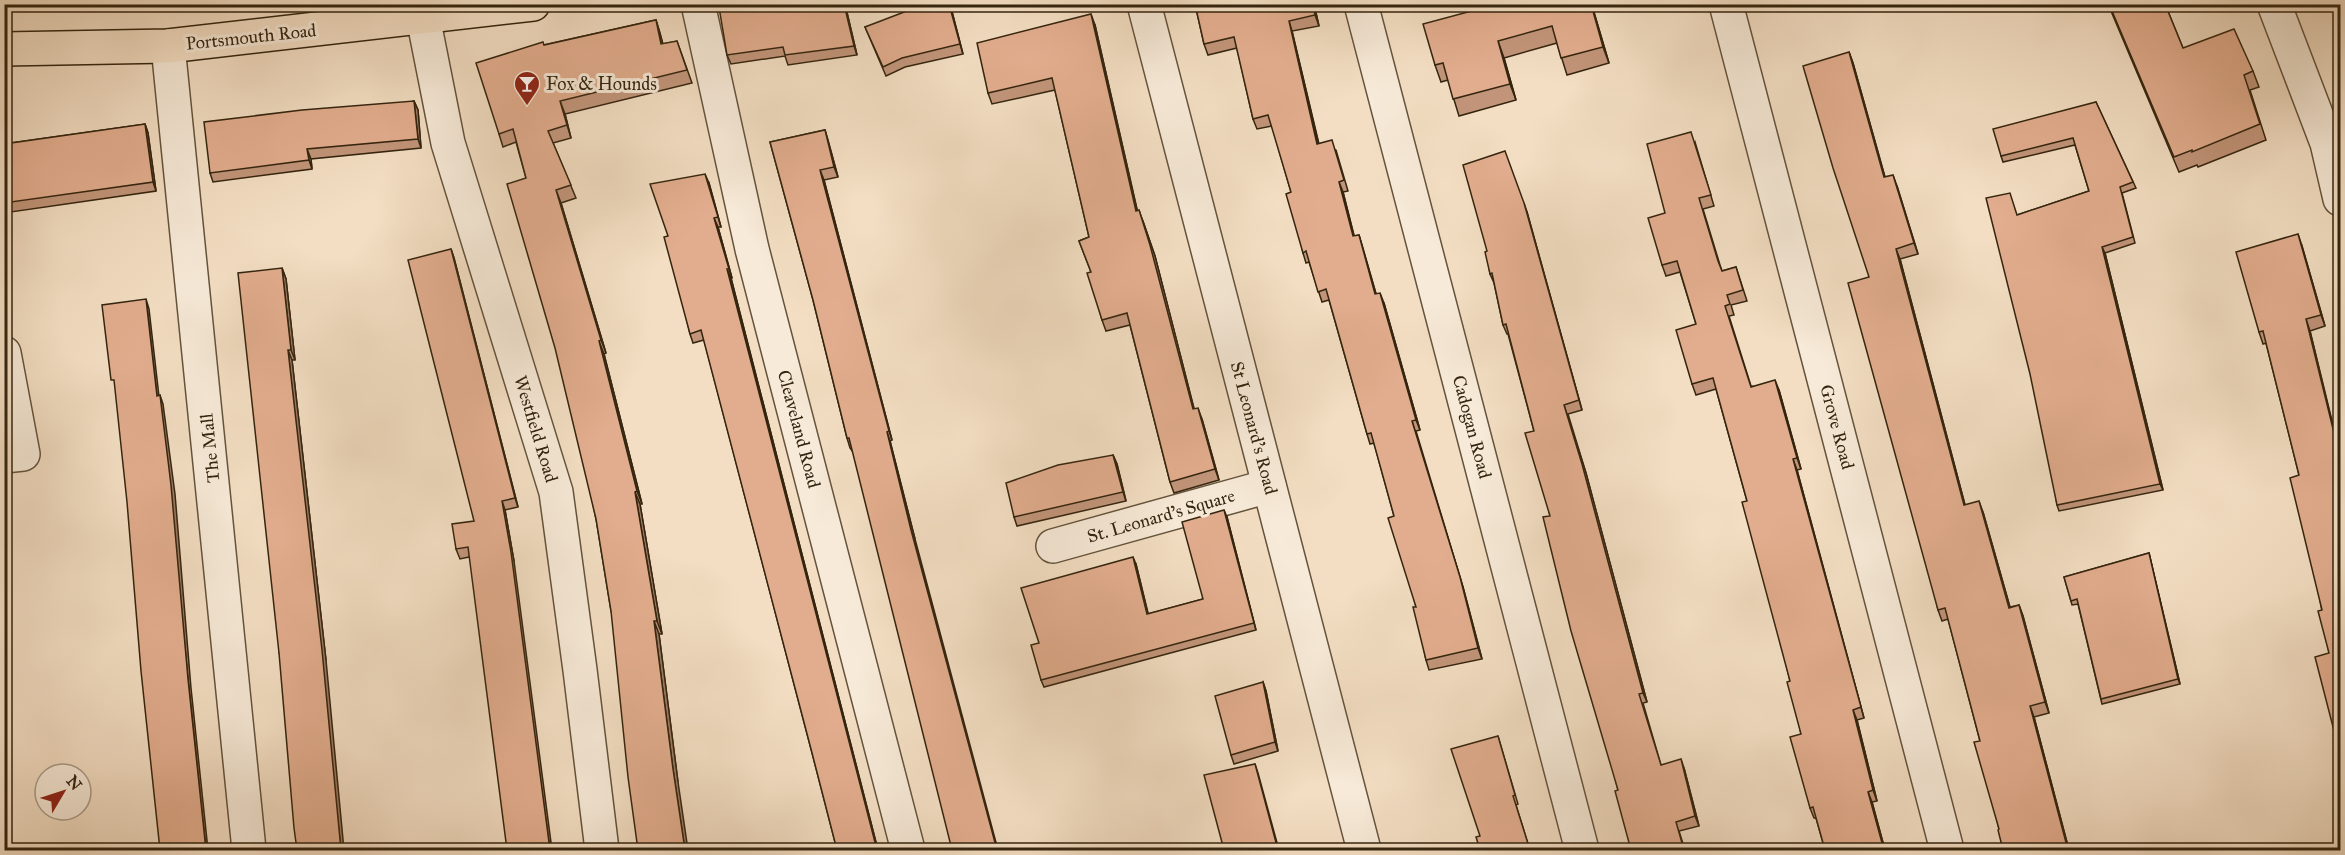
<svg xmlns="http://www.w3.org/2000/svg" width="2345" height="855" viewBox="0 0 2345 855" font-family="'IM FELL Great Primer',serif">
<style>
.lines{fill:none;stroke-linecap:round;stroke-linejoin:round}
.minor-casing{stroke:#64533c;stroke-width:36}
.major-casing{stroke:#34250f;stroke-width:36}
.minor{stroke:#f7ead8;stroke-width:33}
.major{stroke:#f3dec3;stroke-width:33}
.wall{fill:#c2957a;stroke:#34250f;stroke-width:1.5}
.shaded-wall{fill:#9e7963;stroke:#34250f;stroke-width:1.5}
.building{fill:#e2ad8e;stroke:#34250f;stroke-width:1.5}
.labels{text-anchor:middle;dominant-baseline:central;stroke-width:6;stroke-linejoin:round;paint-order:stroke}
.street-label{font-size:18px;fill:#34250f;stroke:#f7ead8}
.poi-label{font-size:18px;fill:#34250f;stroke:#f7ead8;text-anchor:start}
</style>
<rect width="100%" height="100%" fill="#f3dec3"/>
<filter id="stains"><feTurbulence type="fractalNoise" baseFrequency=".00333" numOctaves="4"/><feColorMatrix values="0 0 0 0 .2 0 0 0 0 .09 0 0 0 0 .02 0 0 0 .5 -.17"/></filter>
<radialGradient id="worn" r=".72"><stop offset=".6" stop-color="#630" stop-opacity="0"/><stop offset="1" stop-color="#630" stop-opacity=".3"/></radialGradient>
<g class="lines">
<defs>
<g id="minor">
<polyline points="698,4 752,249 908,850"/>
<polyline points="1144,4 1364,850"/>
<polyline points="1361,4 1582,850"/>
<polyline points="1726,4 1947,850"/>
<polyline points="2274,4 2327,143 2340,199"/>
<polyline points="423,17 448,143 556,492 580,670 602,850"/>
<polyline points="168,46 249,850"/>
<polyline points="4,353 23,454 4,456"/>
<polyline points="1053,546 1269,486"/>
</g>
<polyline id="major" points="4,49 168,46 533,4"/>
</defs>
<use href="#minor" class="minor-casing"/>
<use href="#major" class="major-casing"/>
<use href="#minor" class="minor"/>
<use href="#major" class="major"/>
</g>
<g class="wall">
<polygon points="845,4 857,55 788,65 785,56 731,64 727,55"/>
<polygon points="950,4 963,54 905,67 886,76 865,27"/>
<polygon points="1195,4 1314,4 1319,26 1292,31 1319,144 1336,150 1348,191 1343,192 1354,236 1359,235 1376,294 1384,303 1420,430 1416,431 1463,587 1482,659 1429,670 1426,660 1416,607 1394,516 1374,443 1370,444 1367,434 1329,300 1322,302 1309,262 1306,263 1303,253 1291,192 1272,126 1257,129 1253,119 1237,48 1208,55 1204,44"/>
<polygon points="1477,4 1608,4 1593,9 1609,63 1567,75 1557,43 1504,58 1516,100 1459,116 1448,80 1441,82 1435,65 1479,9"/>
<polygon points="2108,4 2165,4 2183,48 2253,71 2259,87 2250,90 2266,140 2198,167 2197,165 2179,172"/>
<polygon points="656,20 663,44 677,41 692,83 565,114 571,138 553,143 576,198 561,203 606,353 604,354 642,504 640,504 662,634 659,634 678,782 611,611 596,519 526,178 516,142 503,147 499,134 544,45"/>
<polygon points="1095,25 1137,210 1143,221 1155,256 1194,409 1202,419 1219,480 1174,493 1170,482 1130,325 1106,331 1102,320 1091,272 1079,241 1089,237 1055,90 992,104 988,93"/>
<polygon points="1849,52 1853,63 1885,177 1897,186 1918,254 1900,259 1965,505 1983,512 2010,607 2019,605 2023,616 2049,713 2034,717 2069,850 2003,850 1999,829 1980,741 1948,619 1942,621 1938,610 1869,277"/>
<polygon points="414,101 418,110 421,148 311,159 312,169 213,182 210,173"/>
<polygon points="2096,102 2136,188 2122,193 2135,243 2105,253 2163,490 2059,511 2057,505 2017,215 2089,191 2075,145 2003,162 2001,156"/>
<polygon points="145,124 148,133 156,191 4,213 4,144"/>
<polygon points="825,130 838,177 824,180 892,440 890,441 915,539 850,448 847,438 813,300 770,142"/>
<polygon points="1695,142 1714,206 1703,209 1720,265 1722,271 1736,267 1747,301 1731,305 1734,315 1729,316 1751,386 1779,390 1801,469 1797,470 1864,718 1857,720 1877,801 1872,802 1885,850 1825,850 1816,818 1814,818 1810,808 1801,734 1790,681 1747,501 1716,389 1696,395 1692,384 1696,324 1680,272 1666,276 1662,265 1665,213"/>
<polygon points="709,183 721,227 718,227 732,278 731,278 878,850 837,850 811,749 704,340 693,343 690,334 668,236"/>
<polygon points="1527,212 1582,410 1568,414 1586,473 1647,702 1643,703 1661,765 1684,768 1699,826 1679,831 1685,850 1631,850 1618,790 1550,516 1534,431 1508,334 1507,334 1503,325 1494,283 1490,274 1487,251"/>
<polygon points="2302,246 2325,326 2310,331 2340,453 2340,462 2339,462 2329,653 2299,475 2266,343 2263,344 2259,332"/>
<polygon points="451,249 454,258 518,507 505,510 514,561 469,557 460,559 456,549 474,521"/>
<polygon points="282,268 286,279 295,360 292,360 326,660 279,653"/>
<polygon points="1113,455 1117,464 1126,501 1017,526 1014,517"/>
<polygon points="1227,517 1256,630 1044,687 1041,680 1039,643 1136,564 1148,614 1203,599"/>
<polygon points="2149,553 2180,684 2102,704 2078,604 2072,605 2064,577"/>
<polygon points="1263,682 1266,691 1278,751 1234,764 1231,755"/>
<polygon points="1498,736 1518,804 1516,805 1530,850 1480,850 1480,836"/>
</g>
<g class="shaded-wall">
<polygon points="844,4 845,4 857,55 854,46"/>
<polygon points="949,4 950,4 963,54 960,44"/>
<polygon points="1313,4 1314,4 1319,26 1315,15"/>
<polygon points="1591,4 1592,4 1593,9 1609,63 1603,47"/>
<polygon points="1091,14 1095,25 1140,222 1136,211"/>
<polygon points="656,20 660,33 666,57 661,44"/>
<polygon points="1289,21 1292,31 1321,154 1317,144"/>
<polygon points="1498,41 1504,58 1516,100 1510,84"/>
<polygon points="1849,52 1853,63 1888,188 1884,177"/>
<polygon points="414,101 418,110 421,148 418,139"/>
<polygon points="560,101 565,114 571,138 567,125"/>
<polygon points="145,124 148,133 156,191 153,182"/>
<polygon points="825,130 828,140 838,177 834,167"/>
<polygon points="307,149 311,159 312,169 309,160"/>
<polygon points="820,170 824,180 892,440 889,431"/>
<polygon points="705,174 709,183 721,227 718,217"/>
<polygon points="1893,175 1897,186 1918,254 1914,243"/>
<polygon points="1339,182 1343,192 1357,247 1353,236"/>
<polygon points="556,190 561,203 606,353 601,340"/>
<polygon points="1524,203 1527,212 1582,410 1579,400"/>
<polygon points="1139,210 1155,256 1197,420 1193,409"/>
<polygon points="714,218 718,227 732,278 729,269"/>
<polygon points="2298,234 2302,246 2325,326 2321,315"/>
<polygon points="1359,235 1362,245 1379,304 1375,294"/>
<polygon points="2102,247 2105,253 2163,490 2160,484"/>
<polygon points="451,249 454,258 518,507 515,498"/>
<polygon points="1896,249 1900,259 1968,516 1964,505"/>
<polygon points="282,268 286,279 295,360 291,350"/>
<polygon points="727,269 731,278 878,850 877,850"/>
<polygon points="1380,293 1384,303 1420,430 1416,420"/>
<polygon points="146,299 149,309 160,405 157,396"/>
<polygon points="2306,319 2310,331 2340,456 2338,449"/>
<polygon points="599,341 604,354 642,504 637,491"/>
<polygon points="288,350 292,360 326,660 344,850 341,850"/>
<polygon points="1775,380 1779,390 1801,469 1797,458"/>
<polygon points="160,395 163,404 175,494 191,688 208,850 206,850 188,679"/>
<polygon points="1564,405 1586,473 1647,702 1643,693"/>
<polygon points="1198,408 1202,419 1219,480 1215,469"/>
<polygon points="1412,421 1463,587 1482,659 1478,648"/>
<polygon points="887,432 890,441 915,539 998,850 997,850 911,530"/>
<polygon points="1113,455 1117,464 1126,501 1123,492"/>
<polygon points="1793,459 1797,470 1864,718 1861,707"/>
<polygon points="635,492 640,504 662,634 657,621"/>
<polygon points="502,501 505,510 514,561 552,850 550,850"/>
<polygon points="1979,501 1983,512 2013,618 2009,608"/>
<polygon points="1224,510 1227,517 1256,630 1254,623"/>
<polygon points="2149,553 2150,558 2180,684 2178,679"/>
<polygon points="1133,557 1136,564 1150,621 1147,614"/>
<polygon points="2019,605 2023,616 2049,713 2045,702"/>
<polygon points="654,621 659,634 678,782 688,850 685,850 673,769"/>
<polygon points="1263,682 1266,691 1278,751 1275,742"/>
<polygon points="2030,706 2034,717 2069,850 2068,850"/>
<polygon points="1853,710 1857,720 1877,801 1873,790"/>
<polygon points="1681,759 1684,768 1699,826 1695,816"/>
<polygon points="1255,764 1258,773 1279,850 1278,850"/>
<polygon points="1868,792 1872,802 1885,850 1884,850"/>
</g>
<g class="building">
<polygon points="734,4 844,4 854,46 785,55 783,47 727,55 719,7"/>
<polygon points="911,4 949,4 960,44 902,58 883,67 865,27 912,9"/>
<polygon points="1195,4 1313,4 1315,15 1289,21 1317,144 1332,140 1344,180 1339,182 1353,236 1359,235 1375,294 1380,293 1416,420 1412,421 1460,577 1478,648 1426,660 1413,607 1416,607 1388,518 1394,516 1371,433 1367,434 1326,289 1318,292 1306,251 1303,253 1286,194 1291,192 1268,115 1253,119 1234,37 1204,44"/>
<polygon points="1477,4 1591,4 1603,47 1561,58 1552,26 1498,41 1510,84 1453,99 1443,63 1435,65 1423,24 1479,9"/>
<polygon points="2109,4 2165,4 2183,48 2234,29 2253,71 2244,75 2260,124 2192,152 2192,150 2174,157"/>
<polygon points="1091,14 1136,211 1139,210 1150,245 1193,409 1198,408 1215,469 1170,482 1127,313 1102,320 1087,273 1091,272 1079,241 1089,237 1052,78 988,93 977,43"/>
<polygon points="656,20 661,44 677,41 687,70 560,101 567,125 548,131 571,185 556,190 601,340 599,341 637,491 635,492 657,621 654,621 673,769 685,850 638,850 628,777 611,611 596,519 555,348 507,184 526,178 513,129 499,134 476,63 543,42 544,45"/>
<polygon points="1849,52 1884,177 1893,175 1914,243 1896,249 1964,505 1979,501 2009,608 2019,605 2045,702 2030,706 2068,850 2003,850 1998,830 1999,829 1974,742 1980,741 1945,608 1938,610 1848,283 1869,277 1833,168 1803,66"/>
<polygon points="414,101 418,139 307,149 309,160 210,173 204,122 302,110"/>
<polygon points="2096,102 2133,182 2120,187 2133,237 2102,247 2160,484 2057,505 2030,374 1986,198 2010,193 2017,215 2089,191 2073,138 2001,156 1993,129"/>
<polygon points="145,124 153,182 4,203 4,144"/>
<polygon points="825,130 834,167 820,170 889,431 887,432 911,530 997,850 952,850 849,438 847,438 813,300 770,142"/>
<polygon points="1691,132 1711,195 1699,198 1718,261 1722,271 1736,267 1743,290 1727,295 1730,304 1725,306 1751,387 1775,380 1797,458 1793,459 1861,707 1853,710 1873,790 1868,792 1884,850 1837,850 1836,848 1825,850 1813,807 1810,808 1790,737 1801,734 1787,682 1790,681 1742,502 1747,501 1713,378 1692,384 1676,330 1696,324 1677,261 1662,265 1648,218 1665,213 1647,144"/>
<polygon points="1505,151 1524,203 1579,400 1564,405 1582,464 1643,693 1639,694 1661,765 1681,759 1695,816 1676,822 1684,850 1631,850 1615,791 1618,790 1571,631 1543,517 1550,516 1525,433 1534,431 1506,324 1503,325 1492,273 1490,274 1485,252 1487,251 1463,165"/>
<polygon points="705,174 718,217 714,218 729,269 727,269 877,850 837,850 811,749 701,330 690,334 664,237 668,236 650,184"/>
<polygon points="2298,234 2321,315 2306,319 2338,449 2335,450 2340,474 2340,754 2315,657 2329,653 2318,611 2322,610 2290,478 2299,475 2263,331 2259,332 2236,252"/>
<polygon points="451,249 515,498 502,501 511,552 550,850 507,850 468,547 456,549 452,524 474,521 408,260"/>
<polygon points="282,268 291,350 288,350 322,650 341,850 297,850 294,828 279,653 238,273"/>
<polygon points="146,299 157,396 160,395 171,485 188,679 206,850 160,850 141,671 127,502 114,380 111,380 102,305"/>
<polygon points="1113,455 1123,492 1014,517 1006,483 1058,465"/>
<polygon points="1224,510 1254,623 1041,680 1031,645 1039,643 1021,588 1133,557 1147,614 1203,599 1182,522"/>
<polygon points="2149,553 2178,679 2101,699 2077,599 2071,601 2064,577"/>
<polygon points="1263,682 1275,742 1231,755 1215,696"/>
<polygon points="1498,736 1515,795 1513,796 1530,850 1480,850 1476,837 1480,836 1451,749"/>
<polygon points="1255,764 1278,850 1224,850 1204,775"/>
</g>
<defs>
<symbol id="bar-pin" viewBox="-11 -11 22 30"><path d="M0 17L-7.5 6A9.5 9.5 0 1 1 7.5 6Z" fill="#8f2418" stroke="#f7ead8"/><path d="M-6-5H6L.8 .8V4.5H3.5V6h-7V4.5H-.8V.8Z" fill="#fff"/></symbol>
</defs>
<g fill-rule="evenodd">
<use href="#bar-pin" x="512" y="69" width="30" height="40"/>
</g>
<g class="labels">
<g class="street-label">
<text transform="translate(251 37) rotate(-6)">Portsmouth Road</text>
<text transform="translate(1472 427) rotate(75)">Cadogan Road</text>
<text transform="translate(1837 427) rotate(75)">Grove Road</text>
<text transform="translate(1254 428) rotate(75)">St Leonard's Road</text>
<text transform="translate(536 429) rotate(73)">Westfield Road</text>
<text transform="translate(799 429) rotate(75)">Cleaveland Road</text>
<text transform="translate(210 448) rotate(-96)">The Mall</text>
<text transform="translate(1161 516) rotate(-16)">St. Leonard's Square</text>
</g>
<g class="poi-label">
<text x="546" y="84">Fox &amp; Hounds</text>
</g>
</g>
<rect width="2345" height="855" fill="none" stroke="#f3dec3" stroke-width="24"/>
<rect x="6" y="6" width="2333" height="843" fill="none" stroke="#34250f" stroke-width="3"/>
<rect x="12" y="12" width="2321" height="831" fill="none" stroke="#34250f" stroke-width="1.5"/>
<g transform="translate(63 792) rotate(51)"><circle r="28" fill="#f7ead8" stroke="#a99b88" stroke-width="1.5"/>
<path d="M0-4.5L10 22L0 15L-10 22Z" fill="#8f2418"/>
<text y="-9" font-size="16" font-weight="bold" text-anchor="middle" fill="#34250f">N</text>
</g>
<rect width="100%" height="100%" filter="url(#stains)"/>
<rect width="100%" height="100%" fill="url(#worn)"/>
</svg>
